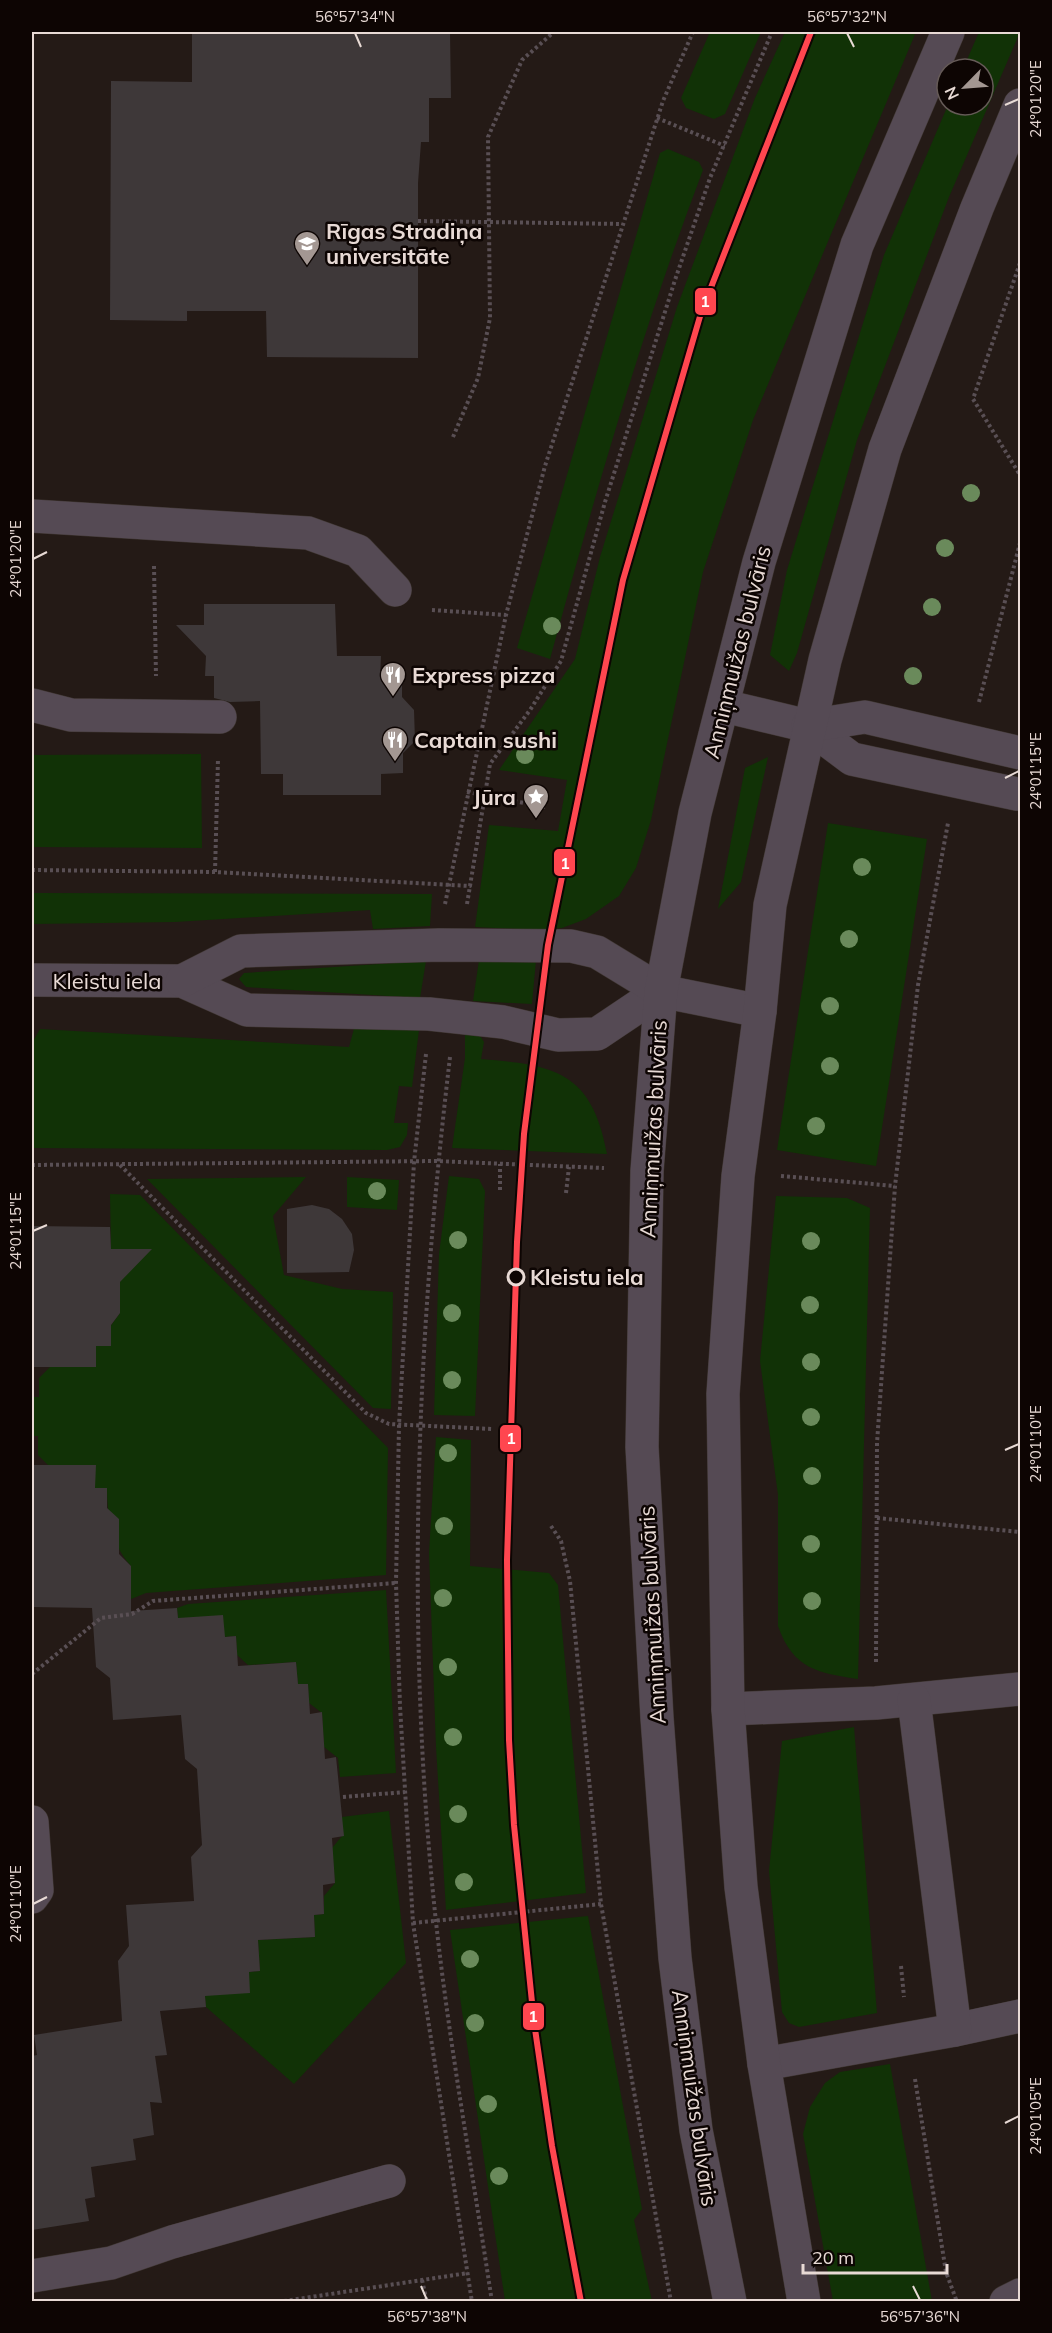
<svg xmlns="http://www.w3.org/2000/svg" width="1052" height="2333" viewBox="0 0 1052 2333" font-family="Mulish,sans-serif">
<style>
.green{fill:#113206}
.building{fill:#3e3839}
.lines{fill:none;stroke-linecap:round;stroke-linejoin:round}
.minor-casing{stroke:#3f3632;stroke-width:34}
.path{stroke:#594f54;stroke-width:4;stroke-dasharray:3 3;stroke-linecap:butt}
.minor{stroke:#554a54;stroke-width:33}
.tram-1-casing{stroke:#0d0503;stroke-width:10}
.tram-1{stroke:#ff464f;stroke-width:6}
.tree{fill:#6a8a5b}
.ticks{fill:none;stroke:#e8dad5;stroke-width:2}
.stop-dot{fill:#0d0503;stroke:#e8dad5;stroke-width:3}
.labels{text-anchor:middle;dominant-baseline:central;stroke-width:5;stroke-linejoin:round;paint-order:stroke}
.poi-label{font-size:22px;font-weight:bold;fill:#e8dad5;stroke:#0d0503;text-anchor:start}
.street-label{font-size:22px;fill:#e8dad5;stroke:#0d0503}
.stop-label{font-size:22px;font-weight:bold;fill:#e8dad5;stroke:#0d0503;text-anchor:start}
.line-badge{stroke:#0d0503;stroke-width:2}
.badge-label{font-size:16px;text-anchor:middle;font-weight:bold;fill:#fff}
.neatline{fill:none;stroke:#e8dad5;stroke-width:2}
.ticks-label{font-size:15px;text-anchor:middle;fill:#e8dad5}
</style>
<rect width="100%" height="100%" fill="#241a16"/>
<g class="green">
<polygon points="710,32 761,32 725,114 714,119 686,108 681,98"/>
<polygon points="785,32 916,32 753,420 703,572 651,820 636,868 619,896 586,919 562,928 537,930 475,927 489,825 558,831 567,780 499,770 575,659 600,557 677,307 755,98"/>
<polygon points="979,32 1020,32 949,197 857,440 797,653 789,671 770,655 787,570 884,255 948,105 983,105 983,69 963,69"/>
<path d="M668,149L699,162L703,170C642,330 595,495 550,659L517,648L660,153Z"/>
<polygon points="201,754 202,848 32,847 32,755"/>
<polygon points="768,757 741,882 718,909 745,768"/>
<polygon points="828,823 927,839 876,1166 777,1150"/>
<polygon points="32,893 432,894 430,926 373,929 370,910 175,922 32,924"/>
<polygon points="479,960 536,960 532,1004 473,1001"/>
<polygon points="426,961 420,998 246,987 239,979 244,973"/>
<polygon points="355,1025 419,1030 412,1087 399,1086 394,1123 408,1123 407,1135 400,1147 387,1150 32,1148 32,1043 40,1029 349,1047"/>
<path d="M465,1033L479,1034L484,1042L481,1059C555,1065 592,1072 607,1154L452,1148L465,1058Z"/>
<polygon points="449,1176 479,1179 485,1191 475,1416 434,1415 439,1254"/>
<polygon points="306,1177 273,1216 284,1275 342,1289 393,1292 391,1409 373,1408 147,1179"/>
<polygon points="347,1177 399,1180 397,1210 347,1207"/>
<path d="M110,1194L140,1195L388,1448L386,1575L146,1593L109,1608L131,1566C112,1546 107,1516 107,1488H95V1465H48L38,1455V1436H32V1397H39V1378L50,1367H95L96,1346L120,1313V1282L133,1249H111Z"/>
<path d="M776,1196L847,1198L870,1208L858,1679C818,1673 793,1669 778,1626V1495L760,1361Z"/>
<polygon points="436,1437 471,1440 470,1566 549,1573 558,1585 586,1893 446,1910 436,1747 429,1553"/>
<polygon points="386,1590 396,1773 340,1777 338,1758 324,1747 322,1713 309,1703 308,1684 298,1684 296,1662 248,1665 237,1655 236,1636 225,1637 178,1618 177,1608 188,1604"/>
<polygon points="854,1727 877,2013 799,2027 789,2023 782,2012 769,1871 782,1741"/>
<polygon points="389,1811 406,1963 294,2084 206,2007 205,1996 249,1972 260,1971 258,1940 315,1937 314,1915 324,1914 324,1896 335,1883 332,1848 342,1836 342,1817"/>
<polygon points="588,1916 642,2209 634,2220 652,2301 505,2301 450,1930"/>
<polygon points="890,2064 932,2301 833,2301 803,2134 810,2107 825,2083 840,2072"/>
</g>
<g class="building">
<polygon points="192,32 450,32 451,98 429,98 429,142 421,142 418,183 418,358 267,357 266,311 187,311 187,321 110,320 111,81 192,82"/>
<polygon points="204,604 335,604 337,656 381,656 380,678 402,677 402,697 414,710 415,741 403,753 403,773 381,774 381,795 283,795 283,774 261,774 260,701 230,702 214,698 214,676 205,676 206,656 176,625 204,625"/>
<polygon points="312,1205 329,1209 342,1219 352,1234 354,1250 349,1272 287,1273 287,1209"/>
<polygon points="32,1226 110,1227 111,1249 152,1249 120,1282 120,1313 111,1325 111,1346 96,1346 96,1367 32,1367"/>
<polygon points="32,1465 96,1465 95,1488 107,1488 107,1508 119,1519 119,1554 131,1566 131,1611 177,1608 178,1618 223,1615 225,1637 236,1636 238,1666 296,1662 298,1684 308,1684 310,1714 322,1712 325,1759 336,1757 344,1836 332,1838 335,1883 323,1885 324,1914 314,1915 315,1937 258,1940 260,1971 249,1972 250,1993 205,1996 206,2007 160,2011 167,2055 155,2056 162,2103 150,2102 154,2135 133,2139 136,2160 91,2167 95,2197 85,2199 89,2221 32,2230 32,2056 37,2055 34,2035 122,2021 118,1961 129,1946 126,1905 194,1901 191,1857 202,1845 197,1769 185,1759 181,1715 113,1720 110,1678 96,1667 92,1608 32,1607"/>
</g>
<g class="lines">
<defs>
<g id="minor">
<polyline points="32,516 308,533 358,551 395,590"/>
<polyline points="32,705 71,715 220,717"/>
<polyline points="724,706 808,726 852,759 1017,794"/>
<polyline points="808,726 865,717 1020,753"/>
<polyline points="32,980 182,981 247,1010 429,1014 503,1022 558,1035 597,1034 661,991"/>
<polyline points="182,981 241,951 439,945 571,946 597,952 661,991 760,1011"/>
<polyline points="728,1709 876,1703 1020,1689"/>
<polyline points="32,1822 37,1890 32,1897"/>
<polyline points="955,2030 1020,2016"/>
<polyline points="764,2064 955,2030 914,1700"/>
<polyline points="32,2276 111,2263 172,2242 389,2181"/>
<polyline points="730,2302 696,2130 675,1958 657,1718 642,1447 647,1171 661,991 695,813 759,562 857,245 948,32"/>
<polyline points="804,2302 764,2064 741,1887 728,1709 723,1394 738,1176 760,1011 770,905 825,660 885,449 977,208 1020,105"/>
<polyline points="1006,2302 1020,2295"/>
</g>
</defs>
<use href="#minor" class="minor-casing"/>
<g class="path">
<polyline points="657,118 725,146"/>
<polyline points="418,221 622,224"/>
<polyline points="1020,263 973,399 1020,475"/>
<polyline points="453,437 478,378 490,318 488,137 522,60 554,32"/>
<polyline points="154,566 156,676"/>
<polyline points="432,610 506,615"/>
<polyline points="979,702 1020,543"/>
<polyline points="467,792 545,807"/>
<polyline points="32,870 215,872 470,886 490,764 530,710 561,661 605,502 675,280 710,178 772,32"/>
<polyline points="215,872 218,759"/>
<polyline points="445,904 506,615 545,466 663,101 693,32"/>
<polyline points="467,904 470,886"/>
<polyline points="426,1054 414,1162 399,1425 396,1583 400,1706 413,1923 472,2302"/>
<path d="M450,1057C416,1344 405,1635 436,1922C450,2049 473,2175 492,2302"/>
<polyline points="32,1165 437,1161 604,1168"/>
<polyline points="120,1165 366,1413 389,1424 492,1429"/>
<polyline points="781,1176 895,1186"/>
<polyline points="500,1190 500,1164"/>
<polyline points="566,1193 569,1167"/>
<polyline points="877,1518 1020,1532"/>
<polyline points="551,1526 561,1541 570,1581 601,1904 671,2302"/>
<polyline points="876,1662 877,1443 895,1186 918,985 948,823"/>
<polyline points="32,1674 101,1618 132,1614 153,1601 396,1583"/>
<polyline points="343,1797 405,1792"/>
<polyline points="413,1923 601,1904"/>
<polyline points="901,1966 904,1997"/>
<polyline points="915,2079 946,2272 957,2302"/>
<polyline points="422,2280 427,2302"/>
<polyline points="278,2302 468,2273"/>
</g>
<use href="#minor" class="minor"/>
<defs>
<polyline id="tram-1" points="581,2302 552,2146 534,2022 514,1825 509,1740 507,1560 517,1242 524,1134 548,945 623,580 701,313 811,32"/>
</defs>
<use href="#tram-1" class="tram-1-casing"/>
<use href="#tram-1" class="tram-1"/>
</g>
<g class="tree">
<circle cx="971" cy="493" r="9"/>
<circle cx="945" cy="548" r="9"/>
<circle cx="932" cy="607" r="9"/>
<circle cx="552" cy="626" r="9"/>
<circle cx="913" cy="676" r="9"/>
<circle cx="525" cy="755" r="9"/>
<circle cx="862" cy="867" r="9"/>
<circle cx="849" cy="939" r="9"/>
<circle cx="830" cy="1006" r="9"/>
<circle cx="830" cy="1066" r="9"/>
<circle cx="816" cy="1126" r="9"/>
<circle cx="377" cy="1191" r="9"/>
<circle cx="458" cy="1240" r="9"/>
<circle cx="811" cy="1241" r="9"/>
<circle cx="810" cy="1305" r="9"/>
<circle cx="452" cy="1313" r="9"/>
<circle cx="811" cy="1362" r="9"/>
<circle cx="452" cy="1380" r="9"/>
<circle cx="811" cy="1417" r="9"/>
<circle cx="448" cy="1453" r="9"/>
<circle cx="812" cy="1476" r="9"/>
<circle cx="444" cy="1526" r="9"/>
<circle cx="811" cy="1544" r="9"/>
<circle cx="443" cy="1598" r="9"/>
<circle cx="812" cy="1601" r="9"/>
<circle cx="448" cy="1667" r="9"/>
<circle cx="453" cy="1737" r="9"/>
<circle cx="458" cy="1814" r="9"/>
<circle cx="464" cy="1882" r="9"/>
<circle cx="470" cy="1959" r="9"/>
<circle cx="475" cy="2023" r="9"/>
<circle cx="488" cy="2104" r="9"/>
<circle cx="499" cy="2176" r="9"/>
</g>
<path class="ticks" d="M355,33L361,47M847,33L854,47M1005,105L1019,99M33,559L47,552M1005,778L1019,771M33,1231L47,1225M1005,1450L1019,1444M33,1904L47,1897M1005,2123L1019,2116M421,2286L427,2300M913,2286L920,2300"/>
<defs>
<symbol id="university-pin" viewBox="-11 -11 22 30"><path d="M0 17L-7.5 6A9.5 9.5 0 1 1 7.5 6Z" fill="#a39792" stroke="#0d0503"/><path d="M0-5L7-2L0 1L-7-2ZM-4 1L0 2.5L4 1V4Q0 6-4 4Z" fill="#fff"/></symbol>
<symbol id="restaurant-pin" viewBox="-11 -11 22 30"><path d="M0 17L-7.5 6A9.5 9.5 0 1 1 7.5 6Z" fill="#a39792" stroke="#0d0503"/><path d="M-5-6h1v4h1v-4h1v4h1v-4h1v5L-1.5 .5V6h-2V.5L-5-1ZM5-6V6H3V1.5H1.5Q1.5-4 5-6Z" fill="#fff"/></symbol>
<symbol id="sight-pin" viewBox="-11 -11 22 30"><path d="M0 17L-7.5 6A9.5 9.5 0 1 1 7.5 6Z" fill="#a39792" stroke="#0d0503"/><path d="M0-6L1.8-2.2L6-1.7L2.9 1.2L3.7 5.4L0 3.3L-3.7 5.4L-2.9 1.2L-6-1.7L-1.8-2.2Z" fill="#fff"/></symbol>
</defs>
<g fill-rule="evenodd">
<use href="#university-pin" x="292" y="229" width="30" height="40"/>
<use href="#restaurant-pin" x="378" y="660" width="30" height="40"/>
<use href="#restaurant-pin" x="380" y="725" width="30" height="40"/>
<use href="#sight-pin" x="521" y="782" width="30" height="40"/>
</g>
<circle class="stop-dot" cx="516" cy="1277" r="8"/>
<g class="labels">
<g class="poi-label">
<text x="326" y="231">Rīgas Stradiņa<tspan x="326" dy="25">universitāte</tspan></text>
<text x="412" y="675">Express pizza</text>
<text x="414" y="740">Captain sushi</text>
<text x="516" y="797" text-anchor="end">Jūra</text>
</g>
<g class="street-label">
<text transform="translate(737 652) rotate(-76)">Anniņmuižas bulvāris</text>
<text x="107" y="981">Kleistu iela</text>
<text transform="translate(653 1129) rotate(-87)">Anniņmuižas bulvāris</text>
<text transform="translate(652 1615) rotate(-93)">Anniņmuižas bulvāris</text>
<text transform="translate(695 2098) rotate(82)">Anniņmuižas bulvāris</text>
</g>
<g class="stop-label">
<text x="530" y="1277">Kleistu iela</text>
</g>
</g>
<g class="line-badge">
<rect x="694" y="287" width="23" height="29" rx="6" fill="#ff464f"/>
<rect x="553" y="848" width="23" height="29" rx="6" fill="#ff464f"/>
<rect x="499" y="1424" width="23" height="29" rx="6" fill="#ff464f"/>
<rect x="522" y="2002" width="23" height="29" rx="6" fill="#ff464f"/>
</g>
<g class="badge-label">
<text x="705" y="307">1</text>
<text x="565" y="869">1</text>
<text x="511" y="1444">1</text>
<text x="533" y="2022">1</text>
</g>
<rect width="1052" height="2333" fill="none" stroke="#0d0503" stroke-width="66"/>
<g transform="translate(965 87) rotate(245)"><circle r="28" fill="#0d0503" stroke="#655a57" stroke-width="1.5"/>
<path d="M0-4.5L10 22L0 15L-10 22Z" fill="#a39792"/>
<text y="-9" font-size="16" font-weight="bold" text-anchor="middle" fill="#e8dad5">N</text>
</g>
<path d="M803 2264v9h144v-9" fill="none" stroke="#e8dad5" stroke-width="3"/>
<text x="812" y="2264" font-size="18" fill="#e8dad5" stroke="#0d0503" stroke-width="4.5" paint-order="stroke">20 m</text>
<rect x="33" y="33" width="986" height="2267" class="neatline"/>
<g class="ticks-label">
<text x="355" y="22">56°57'34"N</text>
<text x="847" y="22">56°57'32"N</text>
<text transform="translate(1036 99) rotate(-90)" y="5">24°01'20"E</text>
<text transform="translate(16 559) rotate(-90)" y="5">24°01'20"E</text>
<text transform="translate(1036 771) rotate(-90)" y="5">24°01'15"E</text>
<text transform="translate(16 1231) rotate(-90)" y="5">24°01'15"E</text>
<text transform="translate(1036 1444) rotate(-90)" y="5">24°01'10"E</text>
<text transform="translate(16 1904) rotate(-90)" y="5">24°01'10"E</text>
<text transform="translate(1036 2116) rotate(-90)" y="5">24°01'05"E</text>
<text x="427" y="2322">56°57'38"N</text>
<text x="920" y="2322">56°57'36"N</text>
</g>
</svg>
